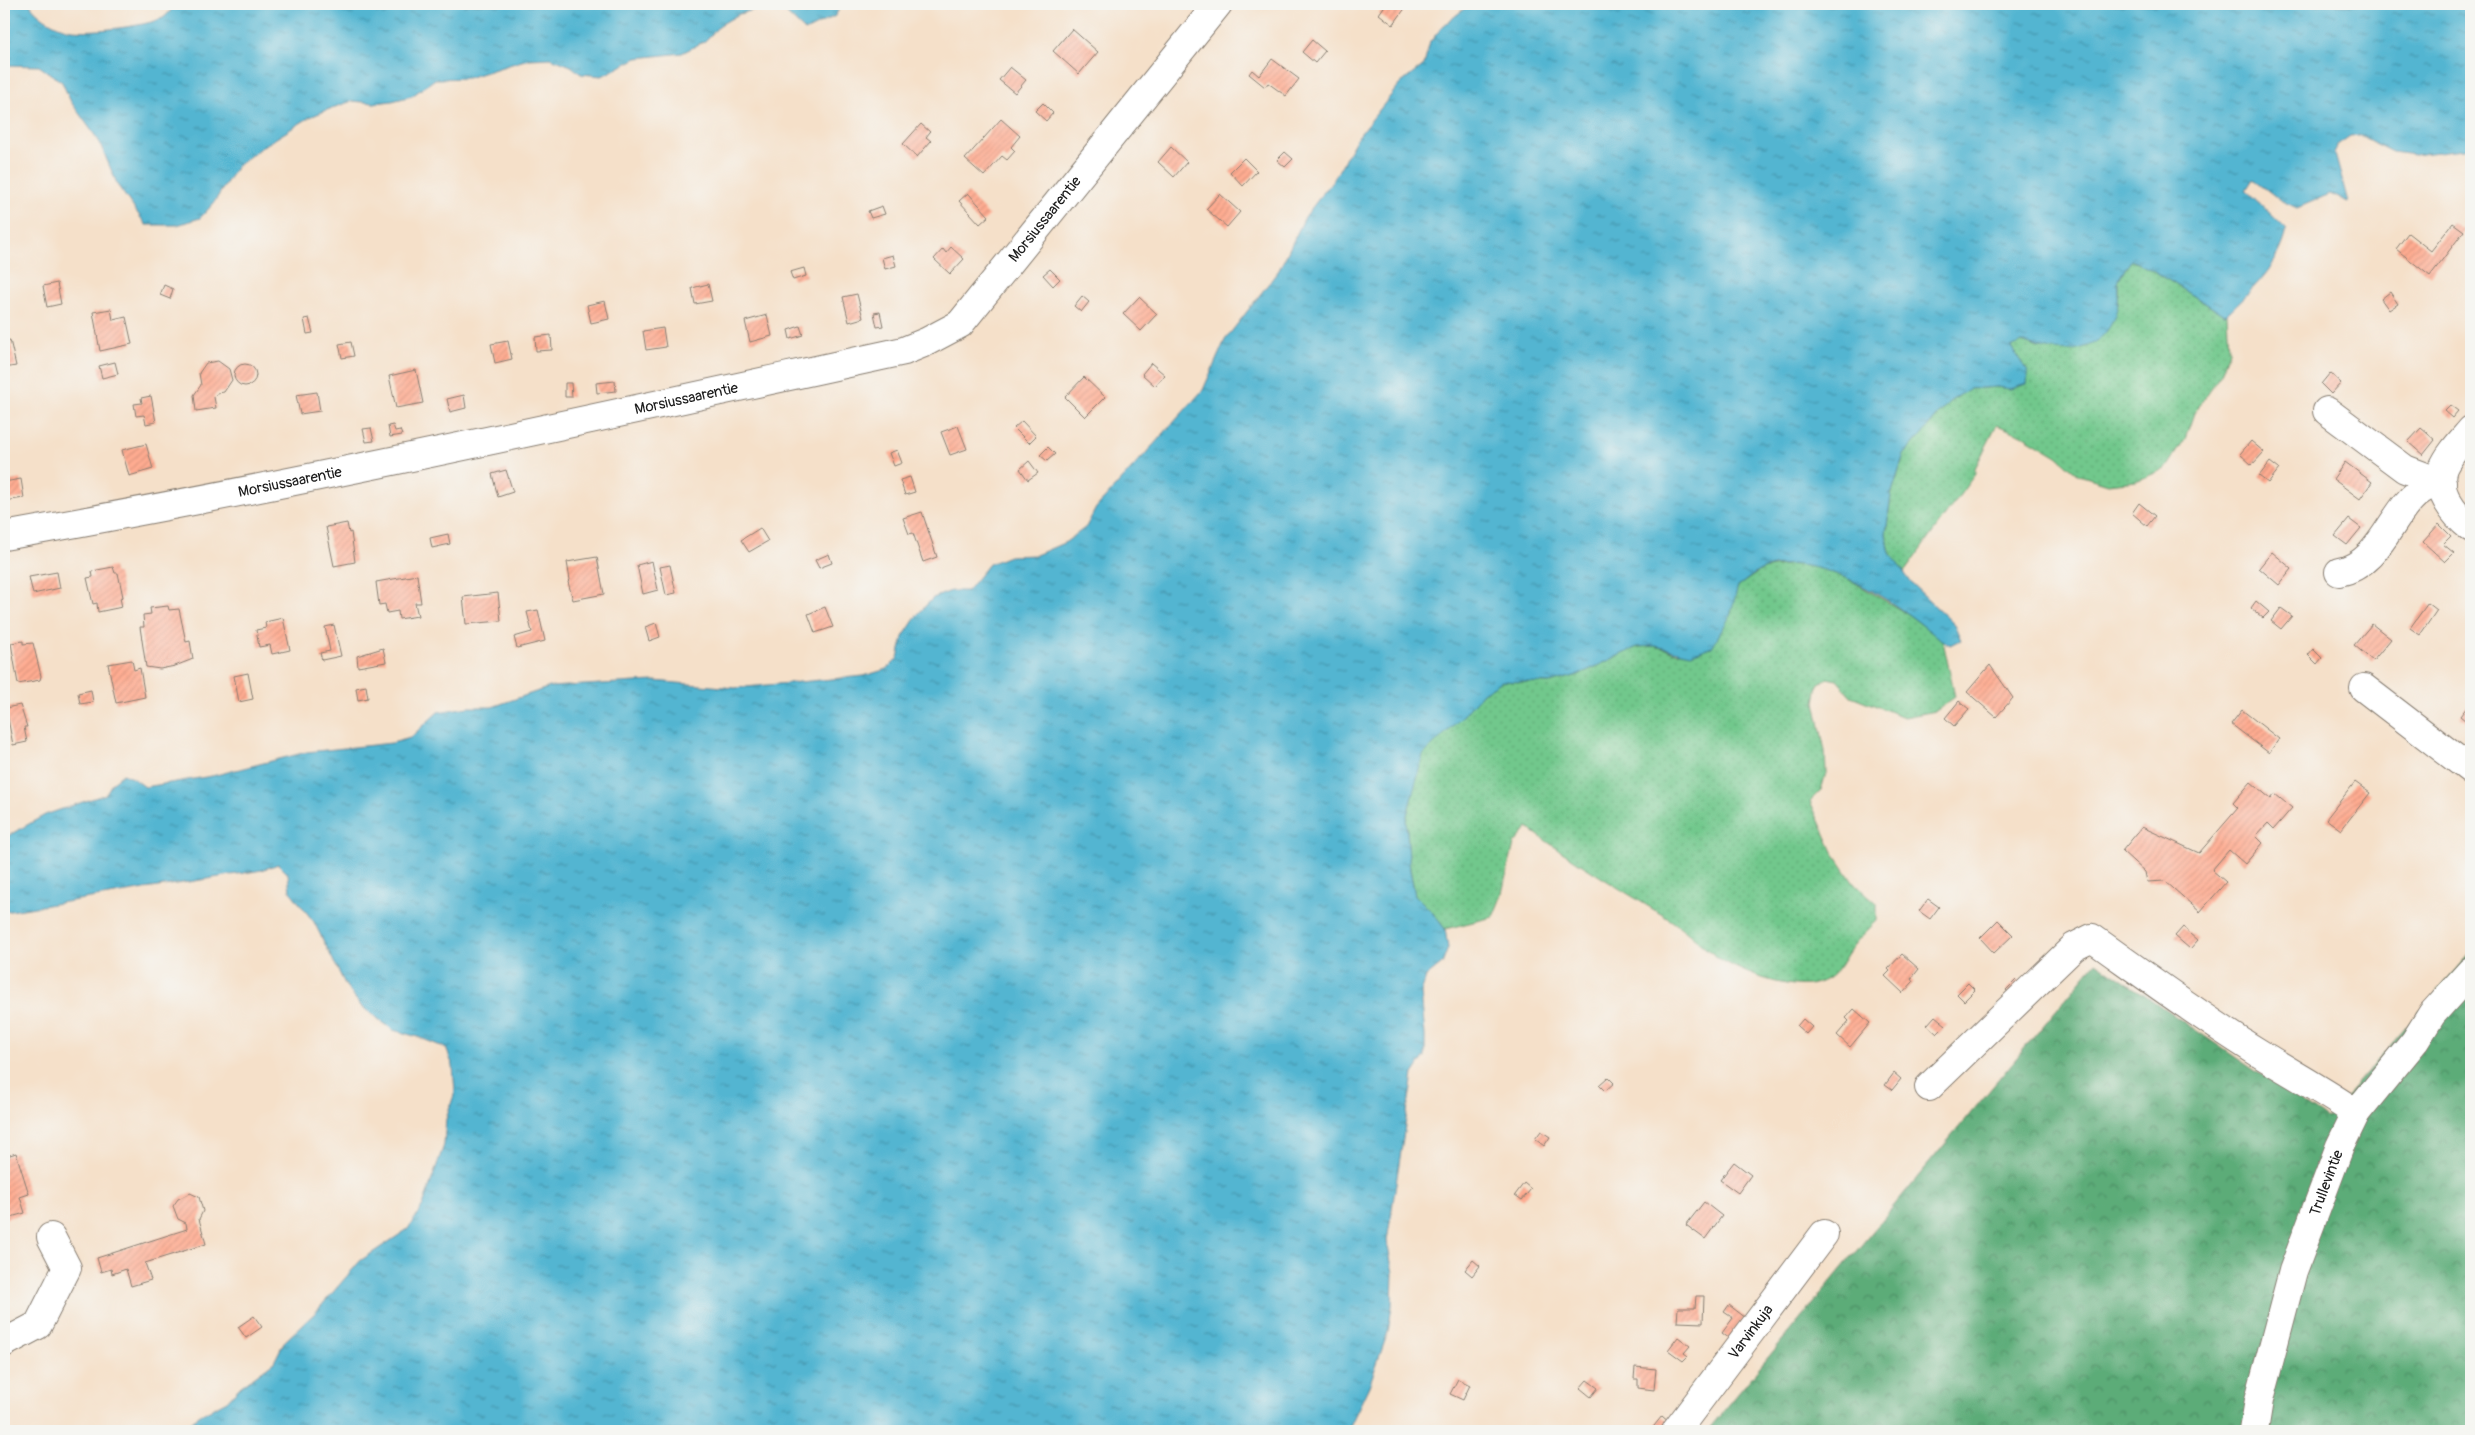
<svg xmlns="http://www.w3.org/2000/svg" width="2475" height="1435" viewBox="0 0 2475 1435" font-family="Pangolin,sans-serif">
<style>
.green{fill:url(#green-dots);stroke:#467254}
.forest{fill:url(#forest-crowns);stroke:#3c644a}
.water{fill:url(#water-ripples);stroke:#386876}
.building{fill:url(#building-hatch)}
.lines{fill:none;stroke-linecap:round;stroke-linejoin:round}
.minor-casing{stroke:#887e72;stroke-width:30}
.minor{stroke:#fff;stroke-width:28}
.labels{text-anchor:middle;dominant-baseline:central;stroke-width:4;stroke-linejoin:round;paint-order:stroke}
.street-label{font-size:15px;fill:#1c1c1c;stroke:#f6f6f2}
</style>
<defs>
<pattern id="green-dots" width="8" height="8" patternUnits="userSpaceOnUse" patternTransform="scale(1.25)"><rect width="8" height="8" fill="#71c88c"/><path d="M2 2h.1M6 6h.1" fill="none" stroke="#61ab78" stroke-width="1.8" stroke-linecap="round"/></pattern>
<pattern id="forest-crowns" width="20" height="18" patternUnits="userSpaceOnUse" patternTransform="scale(1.25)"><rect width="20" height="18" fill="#5cac78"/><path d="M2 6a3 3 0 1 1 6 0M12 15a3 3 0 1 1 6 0" fill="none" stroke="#4b8b62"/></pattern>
<pattern id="water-ripples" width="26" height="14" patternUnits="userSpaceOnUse" patternTransform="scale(1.25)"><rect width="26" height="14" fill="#53b5d1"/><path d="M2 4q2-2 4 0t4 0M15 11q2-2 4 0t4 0" fill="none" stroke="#4492a9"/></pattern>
<pattern id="building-hatch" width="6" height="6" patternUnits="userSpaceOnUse" patternTransform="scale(1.25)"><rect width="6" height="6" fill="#ffac91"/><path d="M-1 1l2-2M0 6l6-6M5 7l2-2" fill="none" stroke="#da937c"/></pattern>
</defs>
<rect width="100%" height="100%" fill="#f6f6f2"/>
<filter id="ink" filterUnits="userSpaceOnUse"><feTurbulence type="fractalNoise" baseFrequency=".02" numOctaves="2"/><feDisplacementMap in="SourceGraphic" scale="10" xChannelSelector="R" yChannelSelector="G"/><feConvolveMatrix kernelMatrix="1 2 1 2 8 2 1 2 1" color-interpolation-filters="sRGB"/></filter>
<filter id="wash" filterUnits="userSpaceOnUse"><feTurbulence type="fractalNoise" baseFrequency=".0096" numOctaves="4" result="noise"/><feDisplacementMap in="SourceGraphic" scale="20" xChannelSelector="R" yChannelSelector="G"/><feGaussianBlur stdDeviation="1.12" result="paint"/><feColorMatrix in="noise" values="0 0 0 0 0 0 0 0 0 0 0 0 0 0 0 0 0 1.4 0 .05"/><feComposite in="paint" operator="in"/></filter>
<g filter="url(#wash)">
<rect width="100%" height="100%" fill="#f5e0c9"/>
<g class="green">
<polygon points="2131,260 2154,271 2224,315 2227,314 2229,351 2221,374 2194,413 2185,439 2165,469 2136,481 2108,484 2079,475 2057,456 2022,435 1997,425 1975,468 1975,474 1903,574 1890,553 1886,534 1891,495 1904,455 1949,402 1969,389 1997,387 2010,389 2028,372 2011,347 2022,341 2038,348 2118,303 2118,280"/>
<path d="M1791,564L1819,567L1852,581L1909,615L1943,641L1955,697L1936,711L1904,717L1851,696L1837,680L1827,678L1818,684L1815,702L1825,751L1826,773L1821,790L1810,801L1834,854L1853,882L1877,903V921C1869,929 1860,937 1853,946C1841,961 1839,976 1818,983C1791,992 1743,973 1720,959C1703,948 1689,932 1672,921C1624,891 1574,862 1528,828L1514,844L1501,897L1493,917L1445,929L1432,912L1415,895L1410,870L1406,819L1422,755L1461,718L1483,693L1502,681L1549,683L1578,675L1637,647L1655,646L1679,653L1738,586L1763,569Z"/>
</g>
<polygon class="forest" points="2471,953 2471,1431 1707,1431 2096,962 2326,1119"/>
<g class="water">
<path d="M4,4H30C36,15 54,26 67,29C85,34 147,26 163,18C168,15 172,8 176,4H774L739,14L720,25L705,41L682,53L637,58L602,76L581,74L571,66L551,58L528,59L467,78L435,79L412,96L392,101L375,103L352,101L332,108L310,117L262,147L237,166L213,204L200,218L177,225H146L118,186L99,141L71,102L62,82L39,66L4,65Z"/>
<polygon points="777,4 842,4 835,16 805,31"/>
<path d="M1470,4H2471V148L2414,155L2393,152L2359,135L2350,136L2337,145L2335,154L2348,202L2330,194L2297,208L2280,200L2253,179L2246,190L2287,230C2279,267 2253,288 2227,314L2224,315L2154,271L2131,260C2128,266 2121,273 2119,280C2116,287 2119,296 2118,303C2109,355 2063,358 2022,342L2011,347L2028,372L2027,384L2010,389L1997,387L1969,389L1949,402L1904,455L1891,495L1886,534L1890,553L1913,585L1954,624L1961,640L1951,645L1946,643C1933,635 1922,624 1909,615C1871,588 1811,552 1763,569C1755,572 1746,581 1738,586L1730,616L1712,647L1691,654L1655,646L1637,647L1578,675L1549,683L1502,681L1483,693L1461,718L1423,755L1406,819L1410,870L1415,895L1432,912L1445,929L1448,948L1442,964L1426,977L1421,993L1425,1035V1056L1413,1074L1387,1241L1393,1273L1392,1306L1388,1332L1369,1386L1348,1430L1334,1431L1329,1427L1326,1431H177L202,1414L227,1401L240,1387L274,1362L284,1342L315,1313L360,1261L408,1229L423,1205L444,1145L446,1119L455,1092L453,1066L446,1048L418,1037L393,1030L361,1006L346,986L314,922L290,891L288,874L278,864L262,870L4,912V838L45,815L106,794L112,783L123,774L133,778L145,787L212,776L307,752L392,743L410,738L438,712L468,707H492L550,687L654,681L735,688L864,676L887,669L898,658L903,637L918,614L933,598L951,591H967L989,564L1009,556L1036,555L1066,542L1086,527L1096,508L1203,390L1225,340L1279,270L1305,217L1335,177L1357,138L1400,84L1424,65L1430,42L1443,26Z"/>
</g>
<g id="blocks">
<g class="building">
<polygon points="1386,4 1401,4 1406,7 1393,25 1379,14"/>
<polygon points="1072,29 1098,52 1079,74 1053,51"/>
<polygon points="1312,40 1325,51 1315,63 1302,52"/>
<polygon points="1272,59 1299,79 1286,96 1268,83 1265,87 1249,74 1252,70 1259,76"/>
<polygon points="1010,67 1026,80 1015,93 999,80"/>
<polygon points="1043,103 1053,113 1046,121 1035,111"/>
<polygon points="1001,119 1020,136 1011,147 1015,151 1007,160 1002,156 984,176 965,159"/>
<polygon points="921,124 930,132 926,137 931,141 917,157 903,144"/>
<polygon points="1171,147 1187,162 1174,177 1158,162"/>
<polygon points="1285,152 1293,159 1285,167 1277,160"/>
<polygon points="1244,158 1257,171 1243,186 1230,172"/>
<polygon points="968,193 989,216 980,224 959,201"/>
<polygon points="1220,194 1240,212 1227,227 1206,209"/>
<polygon points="882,206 885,214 871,218 868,211"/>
<polygon points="2453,223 2464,231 2430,276 2396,249 2408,233 2431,251"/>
<polygon points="951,247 964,259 950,274 934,259 943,249 946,253"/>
<polygon points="893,255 896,266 885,269 882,258"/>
<polygon points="804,268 806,276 793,280 790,272"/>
<polygon points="1050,269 1060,279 1053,286 1043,275"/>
<polygon points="57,283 61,304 47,307 43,286"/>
<polygon points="708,284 712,301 695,304 692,288"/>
<polygon points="164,285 173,289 170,299 160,295"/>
<polygon points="2390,292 2398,304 2389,310 2381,299"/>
<polygon points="857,294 863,318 849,322 843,297"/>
<polygon points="1082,296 1089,302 1081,312 1074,306"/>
<polygon points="1139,297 1157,314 1141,331 1123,314"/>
<polygon points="605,301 609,319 591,323 587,305"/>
<polygon points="111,309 113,320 126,317 132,344 100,351 93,312"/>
<polygon points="880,312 883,326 877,327 874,313"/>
<polygon points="767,315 772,336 750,342 745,321"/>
<polygon points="309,318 313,333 307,334 304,319"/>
<polygon points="800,326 803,335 790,339 788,330"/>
<polygon points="663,328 666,347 646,350 643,331"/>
<polygon points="551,335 552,350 536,351 535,337"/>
<polygon points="10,340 16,366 4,368 4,341"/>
<polygon points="508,341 512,359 495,363 491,344"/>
<polygon points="351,342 354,356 342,358 339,344"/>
<polygon points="218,361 229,369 232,380 224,392 217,393 214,397 216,408 196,411 194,395 201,385 199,373 206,363"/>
<polygon points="115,362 118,374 102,378 99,366"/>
<polygon points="1151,363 1165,375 1155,386 1142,374"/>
<circle cx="245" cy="375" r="11"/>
<polygon points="416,370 423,403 396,408 389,376"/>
<polygon points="2330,373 2341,383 2331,394 2321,384"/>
<polygon points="1084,377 1105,397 1085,417 1065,397"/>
<polygon points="615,381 616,391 597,393 596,383"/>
<polygon points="565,383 571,383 572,397 565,397"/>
<polygon points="317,392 320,411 300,414 296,395"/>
<polygon points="464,395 466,408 450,412 447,399"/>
<polygon points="151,396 156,422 146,424 144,415 136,416 134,404 142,403 141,398"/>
<polygon points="2450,405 2458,411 2452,418 2444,411"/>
<polygon points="1022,421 1036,436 1029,443 1014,428"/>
<polygon points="393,425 395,431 400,430 402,435 390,437 388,426"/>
<polygon points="958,426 967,449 950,455 941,432"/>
<polygon points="371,428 374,441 366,442 363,429"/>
<polygon points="2421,428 2435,440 2423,455 2408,442"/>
<polygon points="2251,441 2264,452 2252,465 2240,454"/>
<polygon points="146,444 153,469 129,476 122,450"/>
<polygon points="1048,447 1055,454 1047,461 1040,455"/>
<polygon points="897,450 902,463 894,466 889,453"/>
<polygon points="1029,461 1038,473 1028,480 1020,469"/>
<polygon points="2270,462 2279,469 2268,483 2259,476"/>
<polygon points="2345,462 2372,482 2360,499 2333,479"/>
<polygon points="506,470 513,492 498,497 492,474"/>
<polygon points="910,477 915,492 905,495 900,480"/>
<polygon points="21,479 24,498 4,501 4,482"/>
<polygon points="2139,503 2155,516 2147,526 2132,513"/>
<polygon points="922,512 937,557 923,562 913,533 909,534 903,518"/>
<polygon points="2349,519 2361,528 2347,545 2335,536"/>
<polygon points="347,523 349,533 351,532 355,562 334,566 326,527"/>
<polygon points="2439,524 2451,536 2443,544 2454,553 2445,562 2423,542"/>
<polygon points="760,528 768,541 749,552 741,540"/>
<polygon points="448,534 450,544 432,548 430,538"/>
<polygon points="2272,552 2292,569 2279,585 2259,568"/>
<polygon points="829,554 832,563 819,568 815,560"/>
<polygon points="597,557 604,594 573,600 568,582 570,580 567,562"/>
<polygon points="652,561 658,590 643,594 637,565"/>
<polygon points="670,565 676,593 666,595 660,567"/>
<polygon points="113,567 115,573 118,573 123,597 120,598 122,607 98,612 97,603 93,604 87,578 93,577 92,571"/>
<polygon points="57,572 60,588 33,594 29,577"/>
<polygon points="417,575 421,603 415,603 418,616 399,619 398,611 387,613 385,604 379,605 376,582"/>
<polygon points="498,593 501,621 466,624 463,597"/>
<polygon points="2256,601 2269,612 2263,618 2251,608"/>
<polygon points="2428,603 2437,610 2420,635 2410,628"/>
<polygon points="168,606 169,610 179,609 186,642 190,641 193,659 175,666 160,669 146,667 140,627 144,627 143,615 151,614 150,608"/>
<polygon points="825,607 833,627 815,633 808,614"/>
<polygon points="2281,608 2292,616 2281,629 2271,621"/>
<polygon points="538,610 545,641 517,648 514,637 532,632 527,612"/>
<polygon points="283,618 290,650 272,654 270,645 259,647 256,630 266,628 265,622"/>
<polygon points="656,623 660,637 649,641 645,627"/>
<polygon points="2372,624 2391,639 2373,661 2354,645"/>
<polygon points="334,625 341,656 322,660 320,653 330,651 325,627"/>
<polygon points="23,641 23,644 33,643 41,676 40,680 18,684 11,643"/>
<polygon points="383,648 386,662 358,667 357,656"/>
<polygon points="2313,649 2322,658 2317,664 2308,655"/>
<polygon points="132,660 134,670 140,668 145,697 116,703 108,664"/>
<polygon points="1990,665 2013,698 1996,717 1967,692"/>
<polygon points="248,673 253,699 239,702 234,676"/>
<polygon points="366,686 368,698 358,700 356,688"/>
<polygon points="91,690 93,702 80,704 78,693"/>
<polygon points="1959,701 1969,709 1954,726 1945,718"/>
<polygon points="2471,702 2471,725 2460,716"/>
<polygon points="20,705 27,727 24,727 27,742 13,745 6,708"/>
<polygon points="2242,710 2279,739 2269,753 2231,724"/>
<polygon points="2251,782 2271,799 2275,794 2292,808 2274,829 2268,823 2256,836 2263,843 2245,864 2229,850 2212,870 2226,882 2200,912 2165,881 2147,882 2145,872 2122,851 2142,827 2199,853 2238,808 2233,803"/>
<polygon points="2355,782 2370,793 2341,830 2326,819"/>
<polygon points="1928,899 1939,907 1930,919 1919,911"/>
<polygon points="1998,920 2013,935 1994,953 1980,938"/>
<polygon points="2183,927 2198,940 2190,949 2175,936"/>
<polygon points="1902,954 1919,969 1911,979 1913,982 1903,993 1885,976 1890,971 1888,969"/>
<polygon points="2016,980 2025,989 2014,999 2006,990"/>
<polygon points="1968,983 1975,990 1964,1001 1957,994"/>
<polygon points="1854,1009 1870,1023 1850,1047 1837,1035 1849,1021 1846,1018"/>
<polygon points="1935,1016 1946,1025 1937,1034 1927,1025"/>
<polygon points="1803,1019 1812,1027 1806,1034 1797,1026"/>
<polygon points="1894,1073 1901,1079 1892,1090 1885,1085"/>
<polygon points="1608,1077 1614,1083 1605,1091 1599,1085"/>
<polygon points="1541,1131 1550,1137 1544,1146 1535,1139"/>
<polygon points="16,1153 29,1194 20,1197 25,1213 4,1219 4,1157"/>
<polygon points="1734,1162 1751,1175 1738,1193 1720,1180"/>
<polygon points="1524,1183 1531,1189 1522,1200 1515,1195"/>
<polygon points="190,1193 199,1197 203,1211 199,1219 206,1244 145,1263 151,1280 131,1286 126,1269 112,1274 111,1269 101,1272 97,1258 187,1229 186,1223 178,1219 173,1206 178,1199"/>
<polygon points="1704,1202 1722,1216 1705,1239 1686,1225"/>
<polygon points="1473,1260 1480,1266 1472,1276 1465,1270"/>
<polygon points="1696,1296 1704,1296 1703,1323 1677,1322 1678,1308 1695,1308"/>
<polygon points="1729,1305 1746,1318 1730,1339 1722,1333 1733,1318 1724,1312"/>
<polygon points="254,1316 262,1327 246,1338 238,1327"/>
<polygon points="1678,1337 1690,1346 1684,1353 1688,1356 1683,1361 1668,1350"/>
<polygon points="1635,1367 1656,1369 1654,1390 1638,1388 1638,1379 1634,1379"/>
<polygon points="1458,1379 1470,1385 1463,1400 1450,1394"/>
<polygon points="1587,1380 1598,1388 1591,1397 1580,1388"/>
<polygon points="1662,1416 1670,1423 1664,1431 1650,1431"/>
</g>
</g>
</g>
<g filter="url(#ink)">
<use href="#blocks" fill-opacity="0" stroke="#887e72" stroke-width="1"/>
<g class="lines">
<defs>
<g id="minor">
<polyline points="2327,411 2405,469 2442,483"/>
<path d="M2471,430C2461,442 2449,454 2443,468C2435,491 2454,515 2471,528"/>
<path id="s1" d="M4,536C305,483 604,416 904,351L926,342L960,324L1218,4"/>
<path d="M2339,572C2384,564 2392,504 2427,487C2431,485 2437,484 2442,483"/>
<polyline points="2364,688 2471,770"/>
<path d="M1929,1087L2074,947L2092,938C2147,977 2201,1017 2259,1053C2291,1073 2324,1091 2356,1113"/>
<polyline points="4,1343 38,1325 67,1268 51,1237"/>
<path id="s2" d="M1676,1431L1824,1234"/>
<path id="s3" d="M2254,1431L2259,1400L2293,1271L2340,1146L2356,1113L2415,1041L2432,1014L2471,971"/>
</g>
</defs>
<use href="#minor" class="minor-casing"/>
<use href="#minor" class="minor"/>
</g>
</g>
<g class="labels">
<g class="street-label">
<text stroke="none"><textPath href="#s1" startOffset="1116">Morsiussaarentie</textPath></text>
<text stroke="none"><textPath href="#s1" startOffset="696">Morsiussaarentie</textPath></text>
<text stroke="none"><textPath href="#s1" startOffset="291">Morsiussaarentie</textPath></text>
<text stroke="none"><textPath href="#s3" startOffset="259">Trullevintie</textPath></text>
<text stroke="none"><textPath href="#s2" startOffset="124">Varvinkuja</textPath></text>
</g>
</g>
<rect width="2475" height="1435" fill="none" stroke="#f6f6f2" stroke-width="20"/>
</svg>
